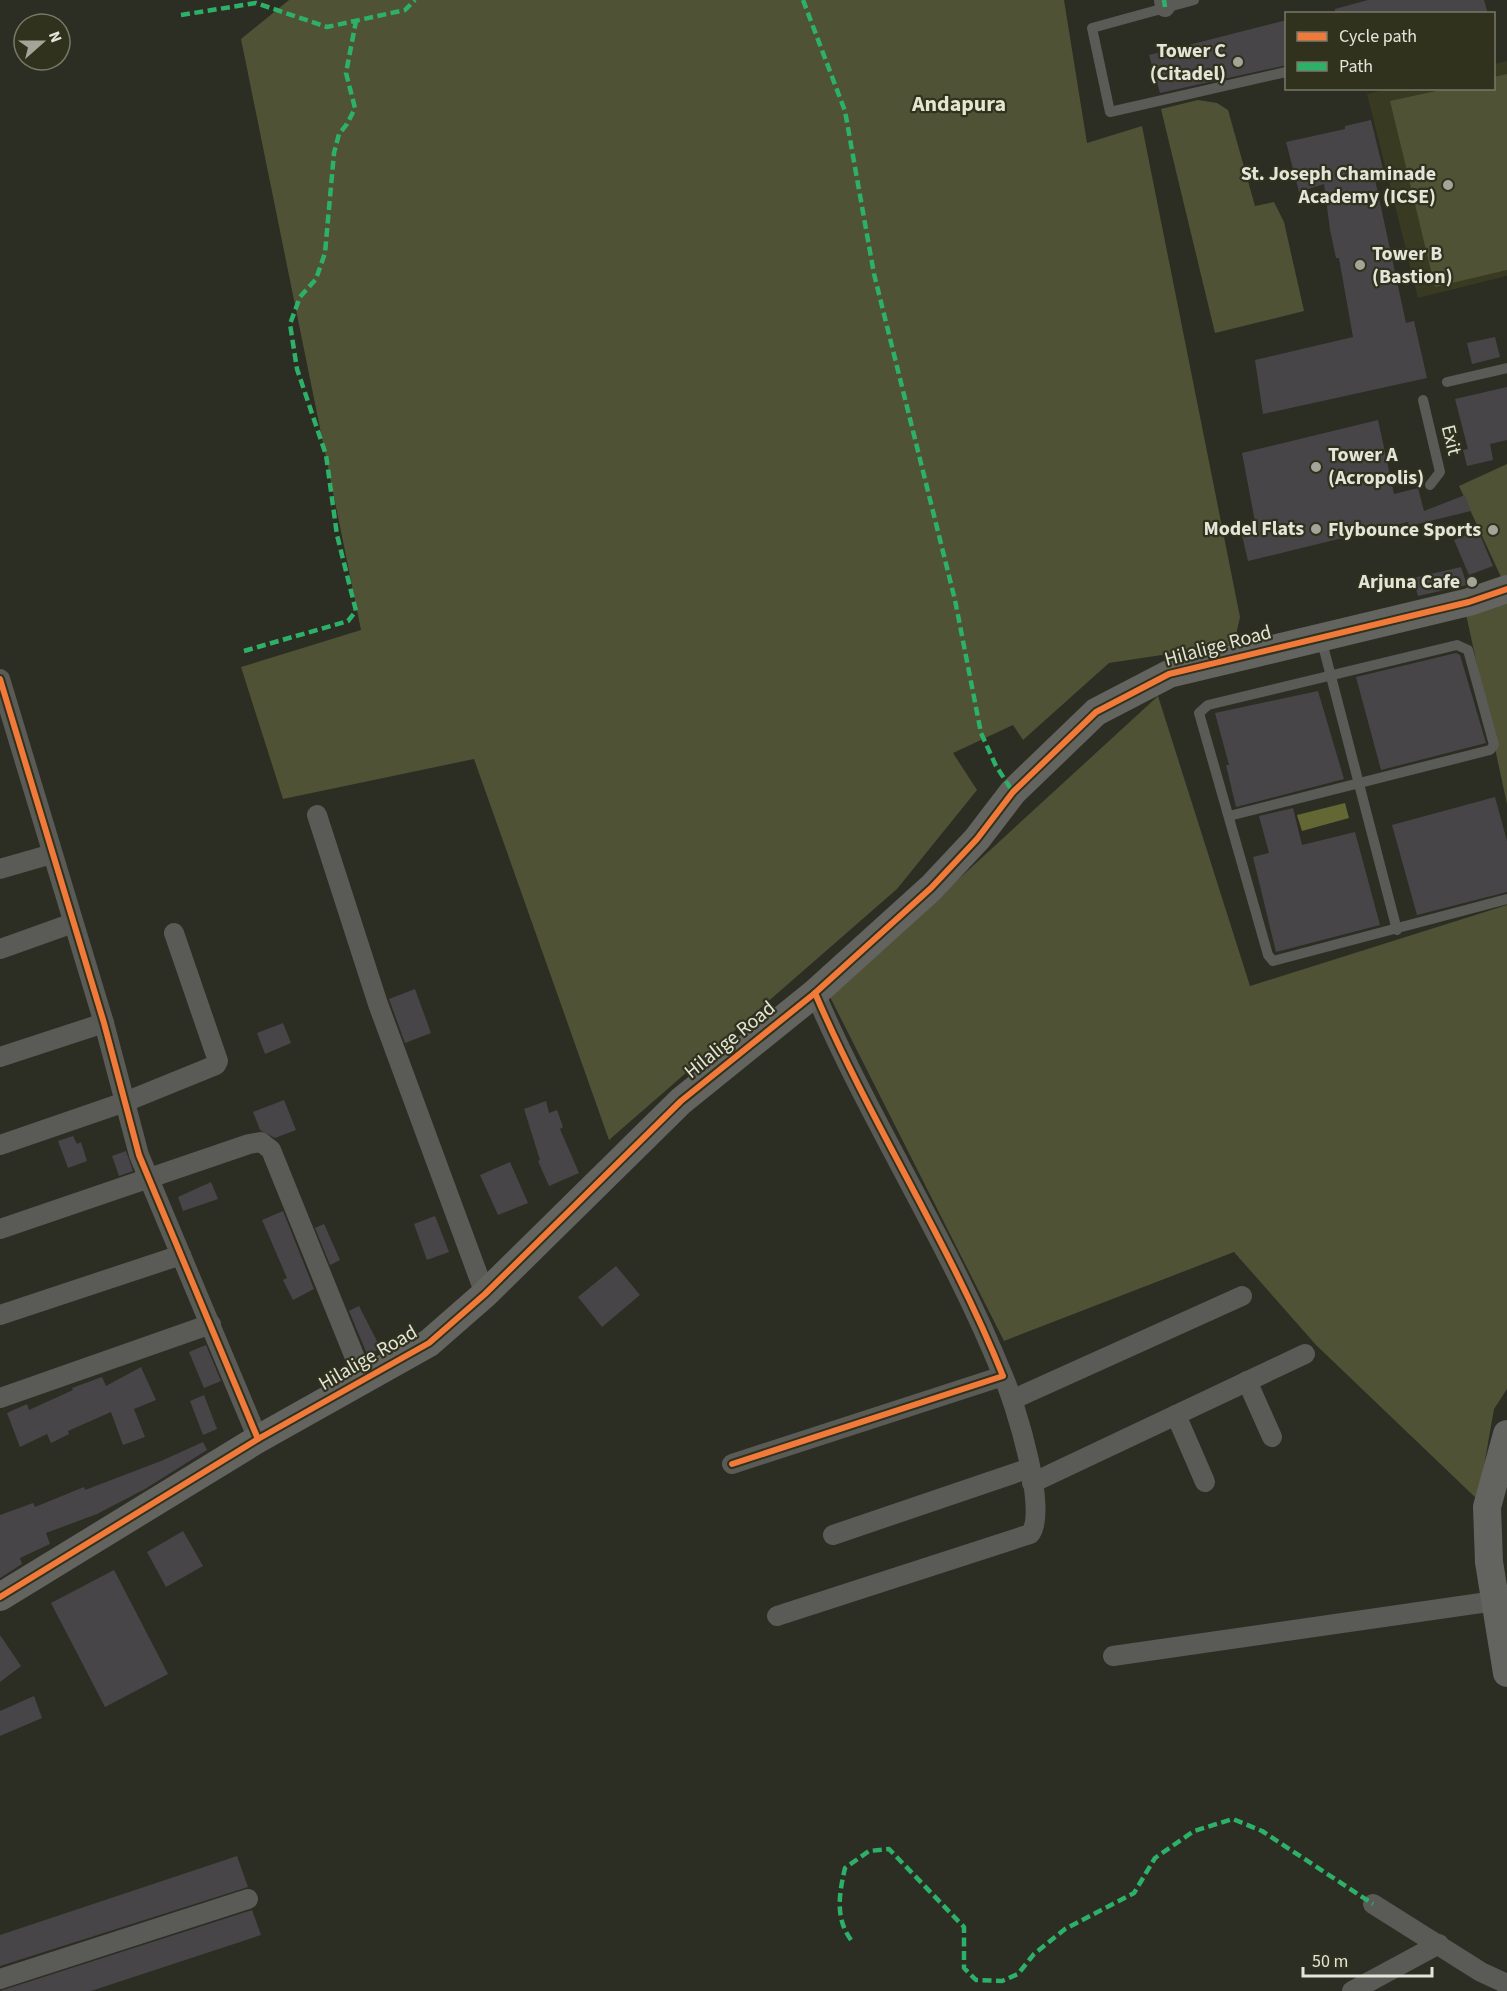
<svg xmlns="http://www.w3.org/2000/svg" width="1507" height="1991" viewBox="0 0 1507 1991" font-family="'Source Sans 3',sans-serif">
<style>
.built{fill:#383a21}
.green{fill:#4f5235}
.water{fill:#636734}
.building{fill:#484549}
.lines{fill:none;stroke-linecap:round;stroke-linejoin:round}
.lane{stroke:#5a5b56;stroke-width:10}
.street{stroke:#5a5b56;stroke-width:20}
.secondary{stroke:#63645f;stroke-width:28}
.quiet{stroke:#2db169;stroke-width:4.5;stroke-dasharray:9 4.5;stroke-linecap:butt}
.cycleway-casing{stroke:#30321e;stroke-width:10}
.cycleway{stroke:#f17a3a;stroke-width:6}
.poi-dot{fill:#a4a599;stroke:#30321e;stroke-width:2}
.labels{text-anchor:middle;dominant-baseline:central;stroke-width:4.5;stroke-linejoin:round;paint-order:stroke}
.poi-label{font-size:20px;font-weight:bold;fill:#e4e5d9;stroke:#30321e;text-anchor:end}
.street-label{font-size:20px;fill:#e4e5d9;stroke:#30321e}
.quarter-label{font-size:22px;font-weight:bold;fill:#e3e7cd;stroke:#30321e}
</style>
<rect width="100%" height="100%" fill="#2c2d23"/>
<polygon class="built" points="1507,61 1507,276 1418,298 1367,94 1390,88 1494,88 1494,64"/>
<g class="green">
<polygon points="289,0 1064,0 1087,143 1142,126 1240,617 1234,644 1109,663 1023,740 1013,725 953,753 977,790 897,889 609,1140 474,759 283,799 241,667 361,630 241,39"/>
<polygon points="1507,74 1507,270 1435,287 1390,101 1445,89 1494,88 1494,77"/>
<polygon points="1198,100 1217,103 1228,110 1255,206 1274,202 1284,222 1304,311 1215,333 1161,109"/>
<polygon points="1507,464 1507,575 1501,577 1459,486"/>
<polygon points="1507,600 1507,804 1466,614"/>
<polygon points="1158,696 1250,986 1507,905 1507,1389 1494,1409 1478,1500 1316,1345 1234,1252 1004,1341 830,997"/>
</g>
<polygon class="water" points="1345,803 1349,818 1302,831 1297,815"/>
<g class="building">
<polygon points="1368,0 1484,0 1488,14 1335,14 1335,9"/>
<polygon points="1287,20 1287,65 1160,93 1149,55"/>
<polygon points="1371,120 1384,173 1374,175 1406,323 1414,321 1427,378 1263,414 1255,360 1353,337 1339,258 1336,258 1330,230 1324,184 1299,192 1286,142 1345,129 1345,126"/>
<polygon points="1495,337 1500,357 1472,364 1467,343"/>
<polygon points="1507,387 1507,440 1490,444 1493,460 1467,466 1463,450 1468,449 1455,399"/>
<polygon points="1378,420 1394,494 1418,488 1424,511 1465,495 1471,511 1409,526 1408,522 1248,561 1241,531 1256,527 1242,453"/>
<polygon points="1478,530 1493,566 1469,575 1454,540"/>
<polygon points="1461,567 1467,585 1418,596 1413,578"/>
<polygon points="1456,653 1460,655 1486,743 1381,770 1356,677"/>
<polygon points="1318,691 1344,779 1236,807 1226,765 1229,765 1215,713"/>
<polygon points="1495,797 1507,841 1507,892 1417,915 1392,825"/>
<polygon points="1293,808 1302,845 1355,832 1380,925 1276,952 1253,857 1269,853 1259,816"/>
<polygon points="415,989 431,1033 405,1043 389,999"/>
<polygon points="283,1023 291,1043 265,1054 257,1033"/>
<polygon points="284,1100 296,1130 275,1138 260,1130 253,1112"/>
<polygon points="546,1101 549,1113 557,1110 563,1127 560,1129 579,1173 549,1186 538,1161 540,1160 524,1109"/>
<polygon points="73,1136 77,1144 81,1142 87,1161 68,1168 58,1141"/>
<polygon points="126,1151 133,1171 119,1176 112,1156"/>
<polygon points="510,1162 528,1203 498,1215 480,1175"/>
<polygon points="211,1182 218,1199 183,1211 178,1197"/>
<polygon points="283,1211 314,1289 293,1300 283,1280 287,1278 262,1220"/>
<polygon points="435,1216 449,1252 427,1260 414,1224"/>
<polygon points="324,1224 340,1260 330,1265 315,1228"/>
<polygon points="616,1266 640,1295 602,1327 578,1297"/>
<polygon points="359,1306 381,1349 367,1354 349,1311"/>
<polygon points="206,1345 221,1381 204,1388 189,1352"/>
<polygon points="141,1367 156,1400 134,1409 145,1437 123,1445 111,1412 68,1431 69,1434 51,1443 47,1434 20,1447 7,1413 27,1404 29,1410 73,1390 72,1388 102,1377 106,1386"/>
<polygon points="204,1395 217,1429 203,1435 190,1401"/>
<polygon points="203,1442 207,1450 145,1489 97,1514 46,1533 50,1544 20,1558 22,1564 0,1578 0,1515 33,1503 35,1507 84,1487 85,1490 161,1461"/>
<polygon points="183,1531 203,1566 166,1587 147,1552"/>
<polygon points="114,1570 168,1674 105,1707 51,1603"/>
<polygon points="0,1635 21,1666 0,1682"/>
<polygon points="34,1696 42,1718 0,1736 0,1711"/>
<polygon points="237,1856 248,1887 0,1966 0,1935"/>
<polygon points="252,1910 261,1935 91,1991 0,1991"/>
</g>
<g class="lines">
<g class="lane">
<polyline points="1194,0 1092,28 1110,112 1286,72"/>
<polyline points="1447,382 1507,368"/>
<polyline points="1423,400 1440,472 1430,485"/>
<polyline points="1321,638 1397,930"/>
<polyline points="1229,816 1490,750 1494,745 1468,650 1457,645 1208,705 1199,713 1268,955 1273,961 1507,899"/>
</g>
<g class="street">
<polyline points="1164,0 1165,7"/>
<polyline points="0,679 104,1023 139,1155 258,1439"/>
<polyline points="317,815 378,1004 485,1294"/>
<polyline points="0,869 52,854"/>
<polyline points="0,949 73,923"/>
<polyline points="0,1057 104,1023"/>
<polyline points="0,1145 125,1102 216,1065 218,1061 174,933"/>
<polyline points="0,1229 249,1144 261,1142 271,1150 364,1380"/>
<polyline points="0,1315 181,1255"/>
<polyline points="1247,1381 1272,1437"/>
<polyline points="0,1398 211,1324"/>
<polyline points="1014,1399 1242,1296"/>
<polyline points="1176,1415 1205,1482"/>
<path d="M732,1464L1003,1376C950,1244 871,1124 815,993"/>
<polyline points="1032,1483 1305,1354"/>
<polyline points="833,1535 1030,1468"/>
<path d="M777,1616L1030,1534C1049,1513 1015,1402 1003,1376"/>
<polyline points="1113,1656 1495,1601"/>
<polyline points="1373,1904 1481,1972 1507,1984"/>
<polyline points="0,1979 248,1899"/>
<polyline points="1352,1991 1439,1944"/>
</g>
<g class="secondary">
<polyline points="1507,1434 1487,1507 1489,1562 1507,1673"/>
<polyline points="0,1597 258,1439 429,1343 485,1294 681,1101 815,993 931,888 977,839 1013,792 1096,712 1169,674 1469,602 1507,589"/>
</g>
<g class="quiet">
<polyline points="803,0 845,111 874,274 955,600 981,733 996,766 1013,792"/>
<polyline points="1164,0 1165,7"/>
<polyline points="181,15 256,3 327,27 405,10 415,0"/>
<polyline points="244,651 348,621 356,611 337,535 326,455 297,369 290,324 300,297 316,279 325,253 334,153 339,134 347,124 355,108 346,73 356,21"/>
<path d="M851,1940C835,1918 839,1894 845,1868L869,1851L889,1849L964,1927V1968L976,1980L1002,1981L1018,1974L1034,1954L1065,1929L1134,1893L1155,1858L1194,1831L1233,1819L1262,1831L1373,1904"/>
</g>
<defs>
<g id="cycleway">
<polyline points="0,679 104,1023 139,1155 258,1439"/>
<path d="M732,1464L1003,1376C950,1244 871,1124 815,993"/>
<polyline points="0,1597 258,1439 429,1343 485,1294 681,1101 815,993 931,888 977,839 1013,792 1096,712 1169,674 1469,602 1507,589"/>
</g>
</defs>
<use href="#cycleway" class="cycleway-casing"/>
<use href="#cycleway" class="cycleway"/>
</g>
<g class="poi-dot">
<circle cx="1238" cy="62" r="6"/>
<circle cx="1448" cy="185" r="6"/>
<circle cx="1360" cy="265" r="6"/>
<circle cx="1316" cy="467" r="6"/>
<circle cx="1316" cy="529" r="6"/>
<circle cx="1493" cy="530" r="6"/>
<circle cx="1472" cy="582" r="6"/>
</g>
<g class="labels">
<g class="poi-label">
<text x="1226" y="51">Tower C<tspan x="1226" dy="23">(Citadel)</tspan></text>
<text x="1436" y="174">St. Joseph Chaminade<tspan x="1436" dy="23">Academy (ICSE)</tspan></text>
<text x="1372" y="254" text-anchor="start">Tower B<tspan x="1372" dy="23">(Bastion)</tspan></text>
<text x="1328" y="455" text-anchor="start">Tower A<tspan x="1328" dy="23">(Acropolis)</tspan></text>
<text x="1304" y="529">Model Flats</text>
<text x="1481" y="530">Flybounce Sports</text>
<text x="1460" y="582">Arjuna Cafe</text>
</g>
<g class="street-label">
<text transform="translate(1451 440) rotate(76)">Exit</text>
<text transform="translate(1218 646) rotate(-15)">Hilalige Road</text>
<text transform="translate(730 1040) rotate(-39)">Hilalige Road</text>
<text transform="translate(368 1358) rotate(-30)">Hilalige Road</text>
</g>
<g class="quarter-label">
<text x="959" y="104">Andapura</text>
</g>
</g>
<rect x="1285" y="12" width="210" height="78" fill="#30321e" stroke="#787a69" stroke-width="1.5"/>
<rect x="1297" y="32" width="30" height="9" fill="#f17a3a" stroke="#787a69" stroke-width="1.5"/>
<text x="1339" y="42" font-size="18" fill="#e4e5d9">Cycle path</text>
<rect x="1297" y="62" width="30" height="9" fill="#2db169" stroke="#787a69" stroke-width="1.5"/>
<text x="1339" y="72" font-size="18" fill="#e4e5d9">Path</text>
<g transform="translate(42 42) rotate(69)"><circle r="28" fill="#30321e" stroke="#787a69" stroke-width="1.5"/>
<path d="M0-4.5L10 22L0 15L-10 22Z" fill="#a4a599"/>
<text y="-9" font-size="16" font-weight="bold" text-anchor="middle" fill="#e4e5d9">N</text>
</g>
<path d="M1303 1967v9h129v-9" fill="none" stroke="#e4e5d9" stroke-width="3"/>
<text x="1312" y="1967" font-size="18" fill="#e4e5d9" stroke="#30321e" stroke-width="4.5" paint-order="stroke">50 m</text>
</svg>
